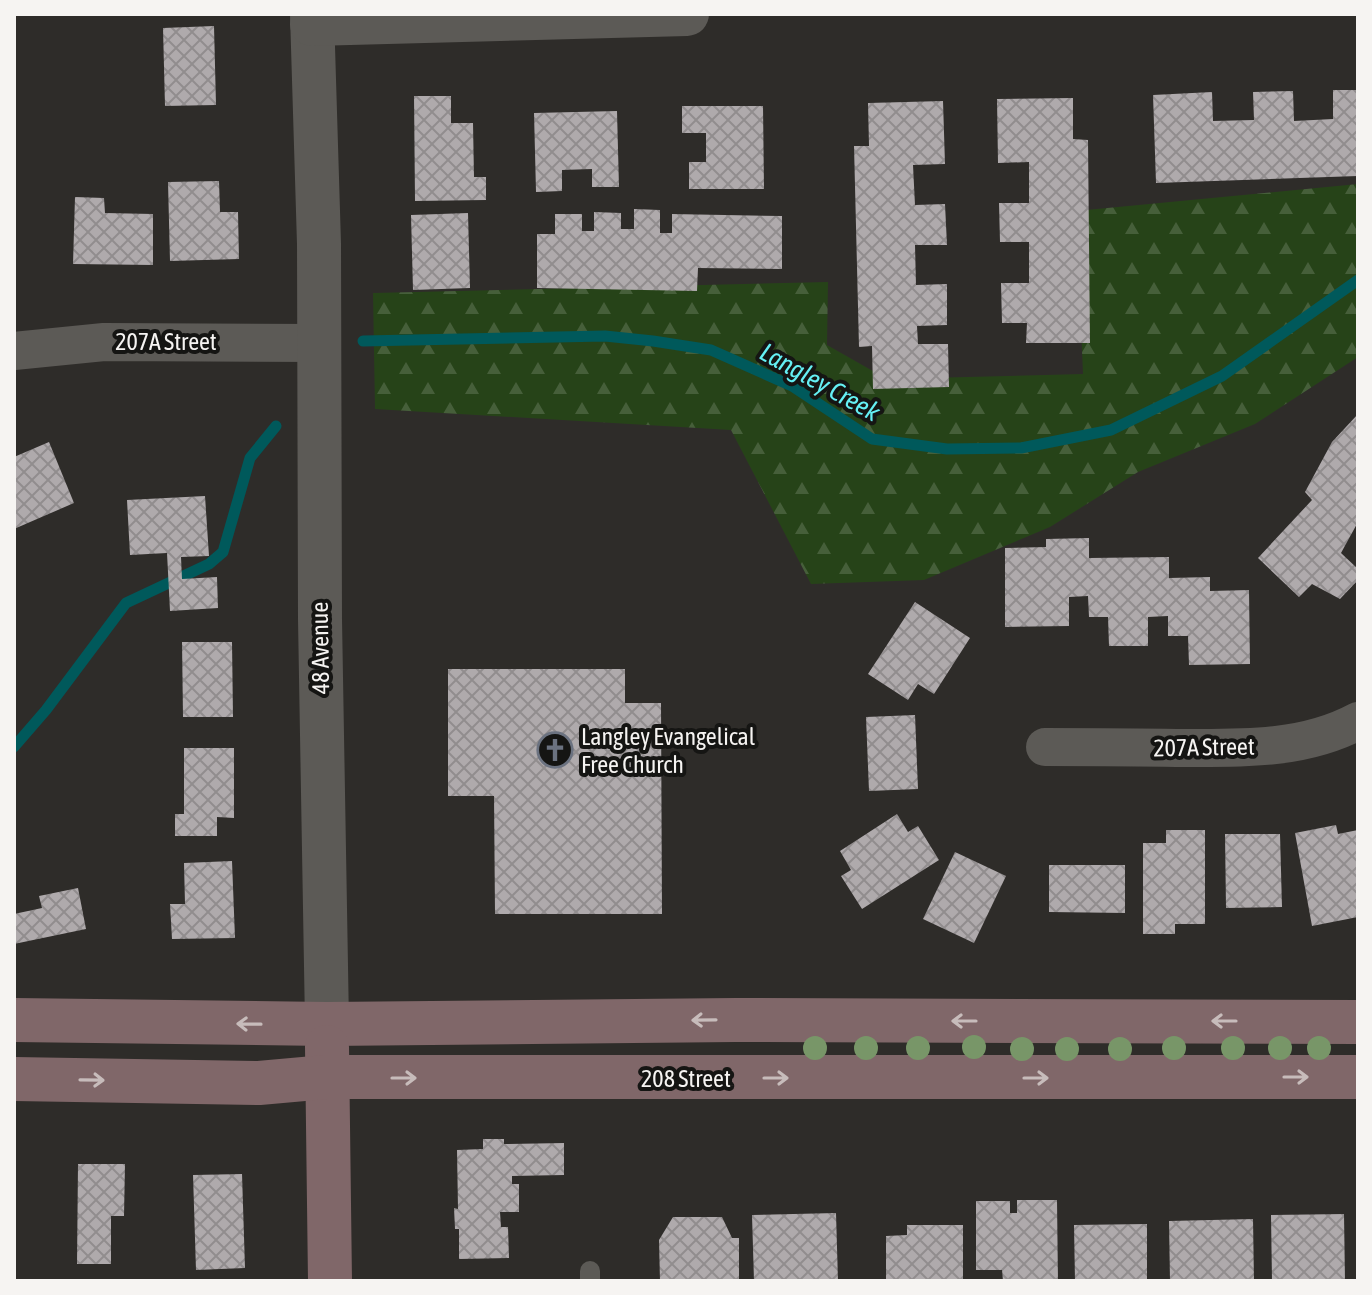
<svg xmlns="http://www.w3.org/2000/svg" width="1372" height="1295" viewBox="0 0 1372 1295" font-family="'Asap Condensed',sans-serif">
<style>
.forest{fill:url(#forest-firs)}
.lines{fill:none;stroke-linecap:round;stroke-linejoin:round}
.stream{stroke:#00595b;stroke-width:11}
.building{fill:url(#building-cross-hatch)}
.service{stroke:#5c5a56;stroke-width:20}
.minor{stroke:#5c5a56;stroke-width:38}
.tertiary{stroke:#5c5a56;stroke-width:44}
.secondary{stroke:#806769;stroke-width:44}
.tree{fill:#789668}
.oneway{stroke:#c7bcbb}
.labels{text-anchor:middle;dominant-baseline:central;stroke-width:8;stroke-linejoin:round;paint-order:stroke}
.street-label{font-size:24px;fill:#f6f4f2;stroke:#151513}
.poi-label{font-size:24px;fill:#f6f4f2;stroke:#151513;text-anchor:start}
.water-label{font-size:26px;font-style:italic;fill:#65f0f4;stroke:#151513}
</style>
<defs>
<pattern id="forest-firs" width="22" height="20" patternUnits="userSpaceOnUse" patternTransform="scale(2)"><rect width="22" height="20" fill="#264318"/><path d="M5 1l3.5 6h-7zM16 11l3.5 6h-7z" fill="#465f3a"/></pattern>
<pattern id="building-cross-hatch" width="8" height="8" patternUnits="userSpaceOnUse" patternTransform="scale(2)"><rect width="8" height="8" fill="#afaaac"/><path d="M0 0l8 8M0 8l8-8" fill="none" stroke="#918d8e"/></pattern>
</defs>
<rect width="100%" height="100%" fill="#2e2c29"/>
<polygon class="forest" points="1358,184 1358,357 1255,424 1138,472 1050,527 924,580 811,584 731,430 375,409 373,293 828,282 827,345 887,379 1083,374 1076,211"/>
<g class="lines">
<g class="stream">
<polyline points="363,341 605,336 653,341 711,350 792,386 872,439 947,449 1021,448 1111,430 1222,376 1358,280"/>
<polyline points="14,747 46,710 126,603 209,564 223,552 250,458 276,426"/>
</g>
</g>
<g class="building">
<polygon points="214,26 216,105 165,106 163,28"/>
<polygon points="1333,90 1358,90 1358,176 1156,183 1153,95 1212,92 1213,121 1254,120 1253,92 1293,91 1294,121 1333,119"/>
<polygon points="414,96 451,96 451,123 473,123 474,177 486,177 486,200 415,201"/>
<polygon points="1073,98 1073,139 1088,140 1090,343 1026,343 1027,323 1002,323 1001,283 1029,283 1029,242 1000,242 999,203 1029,203 1029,162 998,163 997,99"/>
<polygon points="943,101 945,164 913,165 915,205 945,204 947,245 915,245 916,285 947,284 947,325 917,326 918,344 948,344 949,387 873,389 872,346 859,347 854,146 869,146 868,103"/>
<polygon points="682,106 763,106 764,189 689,189 689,162 706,162 706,133 682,133"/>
<polygon points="617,111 619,187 592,187 592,169 562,170 562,191 536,192 534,113"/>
<polygon points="219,181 220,212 238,212 239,259 170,261 168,182"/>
<polygon points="75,197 104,198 105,213 153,214 153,265 73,264"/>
<polygon points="634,209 660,210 660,233 672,233 672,214 782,216 782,269 698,268 697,291 537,288 537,234 555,234 555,214 582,214 582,231 594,231 594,212 621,213 621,229 634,229"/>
<polygon points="468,213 470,288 413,290 411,215"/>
<polygon points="1358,414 1358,522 1341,553 1358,569 1358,580 1340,599 1312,584 1299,597 1258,558 1312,500 1305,492 1332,442"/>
<polygon points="49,442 74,503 14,529 14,457"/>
<polygon points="205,496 209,556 181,557 182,579 217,577 218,608 170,611 167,553 130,555 127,500"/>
<polygon points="1089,538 1089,558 1169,557 1169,578 1210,577 1210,591 1249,590 1250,664 1189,665 1188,636 1168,636 1168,616 1148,617 1148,646 1109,646 1108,617 1089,617 1088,596 1069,597 1069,626 1005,627 1005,548 1046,547 1046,539"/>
<polygon points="915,602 970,638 934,694 918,684 908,700 868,674"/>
<polygon points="182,642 232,642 233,717 183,717"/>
<polygon points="448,669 625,669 625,703 661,703 662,914 495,914 494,796 448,796"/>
<polygon points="915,715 918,789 869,791 866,717"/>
<polygon points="184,748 234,748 234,818 217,817 217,836 175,836 175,814 184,814"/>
<polygon points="897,814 908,832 918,826 939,860 862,909 841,876 851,870 840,851"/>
<polygon points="1336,825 1338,834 1358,830 1358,917 1312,926 1295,833"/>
<polygon points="1166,830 1205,830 1205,924 1175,924 1175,934 1143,934 1143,843 1166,843"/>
<polygon points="1225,834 1280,834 1282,907 1226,908"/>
<polygon points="955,852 1006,876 974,943 923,919"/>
<polygon points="232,861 235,938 172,939 170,904 185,904 184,863"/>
<polygon points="1049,865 1125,865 1125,913 1049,912"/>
<polygon points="78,888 86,929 14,944 14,914 42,908 39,896"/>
<polygon points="483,1139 504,1139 504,1144 564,1143 564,1175 512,1176 512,1184 519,1184 519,1212 500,1212 501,1227 508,1227 509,1258 459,1259 459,1229 455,1229 454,1208 458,1209 457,1150 483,1149"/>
<polygon points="78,1164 125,1164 124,1216 111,1216 111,1264 77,1264"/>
<polygon points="242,1174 245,1268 196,1270 193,1175"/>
<polygon points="1017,1200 1057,1200 1058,1281 1003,1281 1002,1270 976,1270 976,1201 1010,1201 1010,1213 1017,1213"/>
<polygon points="836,1213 838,1281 754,1281 752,1215"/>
<polygon points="1344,1214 1345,1281 1272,1281 1271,1215"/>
<polygon points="673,1217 722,1217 732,1238 739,1238 739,1281 660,1281 659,1240"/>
<polygon points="1253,1219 1254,1281 1170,1281 1169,1221"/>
<polygon points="1147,1224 1147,1281 1075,1281 1074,1225"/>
<polygon points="907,1225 963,1225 963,1281 886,1281 886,1236 907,1235"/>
</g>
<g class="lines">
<polyline class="service" points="590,1271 590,1281"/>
<g class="minor">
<polyline points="14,351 104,342 319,343"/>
<path d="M1045,747C1089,747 1132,747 1176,748C1238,748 1302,751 1358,721"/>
</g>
<g class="tertiary">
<polyline points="312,14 319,244 320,619 327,1024"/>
<polyline points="312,24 687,14"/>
</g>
<g class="secondary">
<polyline points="14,1020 327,1024 735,1020 1358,1022"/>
<polyline points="327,1047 330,1281"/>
<polyline points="14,1079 259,1083 326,1077 1358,1077"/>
</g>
</g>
<g class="tree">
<circle cx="974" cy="1047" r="12"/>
<circle cx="815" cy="1048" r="12"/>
<circle cx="866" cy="1048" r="12"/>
<circle cx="918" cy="1048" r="12"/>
<circle cx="1174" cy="1048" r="12"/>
<circle cx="1233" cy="1048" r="12"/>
<circle cx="1280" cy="1048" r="12"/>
<circle cx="1319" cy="1048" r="12"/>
<circle cx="1022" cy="1049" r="12"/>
<circle cx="1067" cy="1049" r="12"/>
<circle cx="1120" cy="1049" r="12"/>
</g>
<defs><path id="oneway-shaft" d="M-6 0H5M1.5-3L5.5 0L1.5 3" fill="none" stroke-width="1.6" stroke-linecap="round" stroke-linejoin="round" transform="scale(2)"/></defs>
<g class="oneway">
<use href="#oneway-shaft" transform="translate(704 1020) rotate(179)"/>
<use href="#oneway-shaft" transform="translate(964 1021) rotate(-180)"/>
<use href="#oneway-shaft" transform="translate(1224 1021) rotate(-180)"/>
<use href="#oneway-shaft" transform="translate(249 1024) rotate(-179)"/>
<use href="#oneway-shaft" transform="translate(1296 1077)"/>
<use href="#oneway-shaft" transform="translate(404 1078)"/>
<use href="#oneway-shaft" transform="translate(776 1078)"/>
<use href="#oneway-shaft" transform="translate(1036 1078)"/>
<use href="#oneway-shaft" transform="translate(92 1080) rotate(1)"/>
</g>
<defs>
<symbol id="church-ring" viewBox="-11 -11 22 22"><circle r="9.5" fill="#151513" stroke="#6b7280" stroke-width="1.5"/><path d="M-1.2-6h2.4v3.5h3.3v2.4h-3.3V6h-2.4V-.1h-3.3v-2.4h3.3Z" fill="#6b7280"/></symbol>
</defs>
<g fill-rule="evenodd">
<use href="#church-ring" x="535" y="730" width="40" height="40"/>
</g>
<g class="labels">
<g class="street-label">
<text x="166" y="341">207A Street</text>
<text transform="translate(320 648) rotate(-91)">48 Avenue</text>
<text transform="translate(1204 747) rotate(-1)">207A Street</text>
<text x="686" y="1078">208 Street</text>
</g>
<g class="poi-label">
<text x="581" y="736">Langley Evangelical<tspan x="581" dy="28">Free Church</tspan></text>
</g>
<g class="water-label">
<text transform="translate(820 382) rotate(29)">Langley Creek</text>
</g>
</g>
<rect width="1372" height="1295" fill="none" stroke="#f6f4f2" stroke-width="32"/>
</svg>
